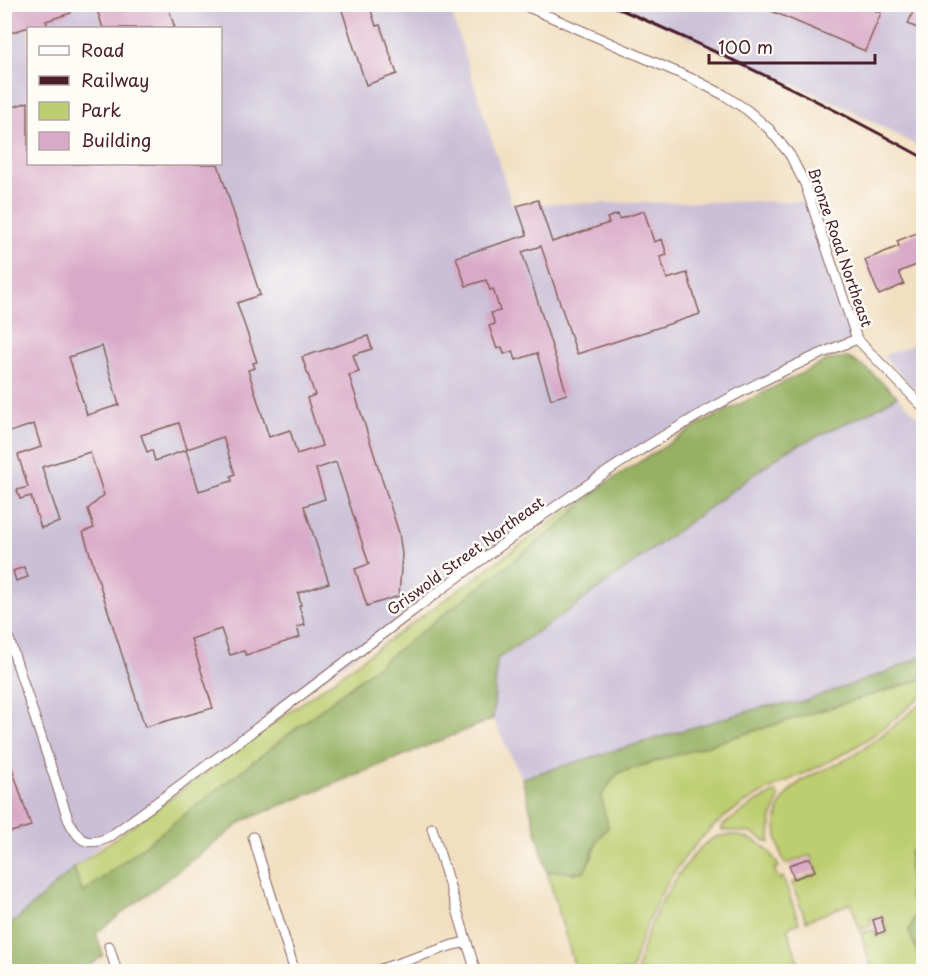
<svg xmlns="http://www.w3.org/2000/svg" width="928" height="976" viewBox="0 0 928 976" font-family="'Playpen Sans',sans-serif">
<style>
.industrial{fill:#cabfd6;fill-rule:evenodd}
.green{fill:#bdce71;stroke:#84764e;stroke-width:1.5}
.forest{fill:#96b163;stroke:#706847;stroke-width:1.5}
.building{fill:#d9aac7;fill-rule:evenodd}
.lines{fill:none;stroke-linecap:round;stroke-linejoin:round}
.minor-casing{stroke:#856260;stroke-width:11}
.minor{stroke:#fff;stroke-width:9}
.rail{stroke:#4a1f2b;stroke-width:3}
.labels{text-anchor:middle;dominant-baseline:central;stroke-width:5;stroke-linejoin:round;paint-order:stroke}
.street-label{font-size:15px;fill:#4a1f2b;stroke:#fdfcf7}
</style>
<rect width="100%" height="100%" fill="#fdfcf7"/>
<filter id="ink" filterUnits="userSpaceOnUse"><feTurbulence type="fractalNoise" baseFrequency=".0167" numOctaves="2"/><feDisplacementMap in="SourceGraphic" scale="12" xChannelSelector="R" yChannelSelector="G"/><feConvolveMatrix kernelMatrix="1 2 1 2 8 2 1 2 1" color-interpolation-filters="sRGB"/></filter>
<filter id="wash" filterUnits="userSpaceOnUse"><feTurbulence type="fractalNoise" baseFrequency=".008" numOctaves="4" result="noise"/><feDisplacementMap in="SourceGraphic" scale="24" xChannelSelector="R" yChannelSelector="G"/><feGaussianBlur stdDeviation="1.35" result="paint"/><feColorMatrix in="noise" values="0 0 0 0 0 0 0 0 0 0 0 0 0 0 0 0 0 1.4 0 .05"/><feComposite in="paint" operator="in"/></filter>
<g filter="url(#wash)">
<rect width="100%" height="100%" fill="#f2dfc1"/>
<g class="industrial">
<path d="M5,5H449L512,204L811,201L857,339L714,407L601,474L108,838L5,930ZM28,28H220V164H28Z"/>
<polygon points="619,5 923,5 923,149 849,109"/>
<polygon points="923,341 923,398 883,356"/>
<polygon points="897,396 923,421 923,656 884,673 799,703 766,706 522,778 493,719 497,659 571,609 786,451 878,408"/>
</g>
<g class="green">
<polygon points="606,483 556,528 83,893 74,868"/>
<path d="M923,676V695C900,714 877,735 850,750C820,768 786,780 755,797C689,833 649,900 632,971H576L547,872L560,870L574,874L592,858L598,839L608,827L601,796L617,773L920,680Z"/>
<path d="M923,702V839L920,841L918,908L909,931L923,965V971H857L871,967L861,933L874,930L876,937L888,933L882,915L870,919L872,925L860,930L851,903L806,921L792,883L818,873L811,855L785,864C771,832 771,799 805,779C820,770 839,765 854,755C879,739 901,720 923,702Z"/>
<polygon points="776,792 779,798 771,821 770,843 751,833 722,830 722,826 755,803"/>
<path d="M731,835C754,837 769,846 779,867L774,869L779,879L783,877L799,923L787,928L801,971H637C645,931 663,893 689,861C695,853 703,844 712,839C718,836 724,835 731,835Z"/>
</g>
<g class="forest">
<polygon points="848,358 866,368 897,396 878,408 786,451 571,609 497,659 493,719 245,820 96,933 103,955 82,971 5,971 5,930 74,868 83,893 556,528 606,483 700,424 828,360"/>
<path d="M923,656V676L920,680L618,773L601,796L608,827L598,839L585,871C569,876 564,869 547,872L522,778L766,706L799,703L884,673Z"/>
<polygon points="923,839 923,965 909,931 918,909 910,899 910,852"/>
</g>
<g id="blocks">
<g class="building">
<polygon points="4,4 69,4 71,13 46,21 48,26 36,28 35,25 4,35"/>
<polygon points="95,4 167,4 175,28 103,28"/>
<polygon points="340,4 369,4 376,26 380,25 397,74 366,85"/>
<polygon points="755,4 861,4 881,13 865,51"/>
<polygon points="916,4 924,4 924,31 908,24"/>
<path d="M28,102V164H218L260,295L237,303L257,362L253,363L255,368L248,370L269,437L290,430L297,454L322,446L307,398L315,395L302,357L368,336L372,349L353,355L359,372L349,375L399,533L402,554L399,596L367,606L355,569L369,564L336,462L316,469L325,499L304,506L329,583L298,593L301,605L299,606L305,625L297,627L300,637L246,655L244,651L230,655L221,629L191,639L213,708L145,727L83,532L94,528L88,509L104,495L90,452L42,467L60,522L41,528L31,496L20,499L17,490L28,487L18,455L41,447L34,424L4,434V110ZM102,346L119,405L87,415L69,357ZM179,423L187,449L223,437L235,474L231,476L232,481L199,491L186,450L155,461L152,450L147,452L141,435Z"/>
<polygon points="538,200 552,242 609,223 607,218 618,214 619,219 644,211 654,242 662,239 667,255 660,257 667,279 687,273 700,314 577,354 541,246 522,252 567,394 551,399 537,353 516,360 513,351 504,354 502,347 497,349 489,326 495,324 491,313 500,311 493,289 490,290 486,280 466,286 456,257 527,235 517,206"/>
<polygon points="924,230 924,262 899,272 904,284 879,295 865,260 899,246 897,241"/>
<polygon points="24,567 28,577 16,581 13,571"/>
<polygon points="4,750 6,750 31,826 4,834"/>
<polygon points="810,858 815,871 794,879 789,865"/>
<polygon points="881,917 885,931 877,934 873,920"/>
</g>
</g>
</g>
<g filter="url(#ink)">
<use href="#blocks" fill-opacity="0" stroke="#856260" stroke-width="1.5"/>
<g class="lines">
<defs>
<g id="minor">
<polyline points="521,4 695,80 724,95 747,110 769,129 790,155 805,184 857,339 924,408"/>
<path d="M4,624L68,819C78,840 85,847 108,838C208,765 307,691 406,616C547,510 691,403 857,339"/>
<polyline points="432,828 476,972"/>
<polyline points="253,837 295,972"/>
<polyline points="109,946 117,972"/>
<polyline points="372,972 453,945 467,942"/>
</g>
</defs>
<use href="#minor" class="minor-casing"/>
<use href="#minor" class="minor"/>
<path class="rail" d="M608,4C716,50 821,101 924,158"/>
</g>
</g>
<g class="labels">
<g class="street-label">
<text transform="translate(841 247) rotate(71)">Bronze Road Northeast</text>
<text transform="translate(465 555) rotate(-36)">Griswold Street Northeast</text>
</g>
</g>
<rect width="928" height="976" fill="none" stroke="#fdfcf7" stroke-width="24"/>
<rect x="27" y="27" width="195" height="138" fill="#fdfcf7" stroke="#b5a4a5" stroke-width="1.5"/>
<rect x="39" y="46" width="30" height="9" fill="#ffffff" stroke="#b5a4a5" stroke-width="1.5"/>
<text x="81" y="57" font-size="18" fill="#4a1f2b">Road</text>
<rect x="39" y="76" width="30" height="9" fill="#4a1f2b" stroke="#b5a4a5" stroke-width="1.5"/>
<text x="81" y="87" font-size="18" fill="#4a1f2b">Railway</text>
<rect x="39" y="102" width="30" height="18" fill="#bdce71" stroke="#b5a4a5" stroke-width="1.5"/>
<text x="81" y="117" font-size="18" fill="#4a1f2b">Park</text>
<rect x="39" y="132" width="30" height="18" fill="#d9aac7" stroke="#b5a4a5" stroke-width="1.5"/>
<text x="81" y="147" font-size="18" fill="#4a1f2b">Building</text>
<path d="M709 54v9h166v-9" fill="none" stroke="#4a1f2b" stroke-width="3"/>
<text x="718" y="54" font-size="18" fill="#4a1f2b" stroke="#fdfcf7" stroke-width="4.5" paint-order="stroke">100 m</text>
</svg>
